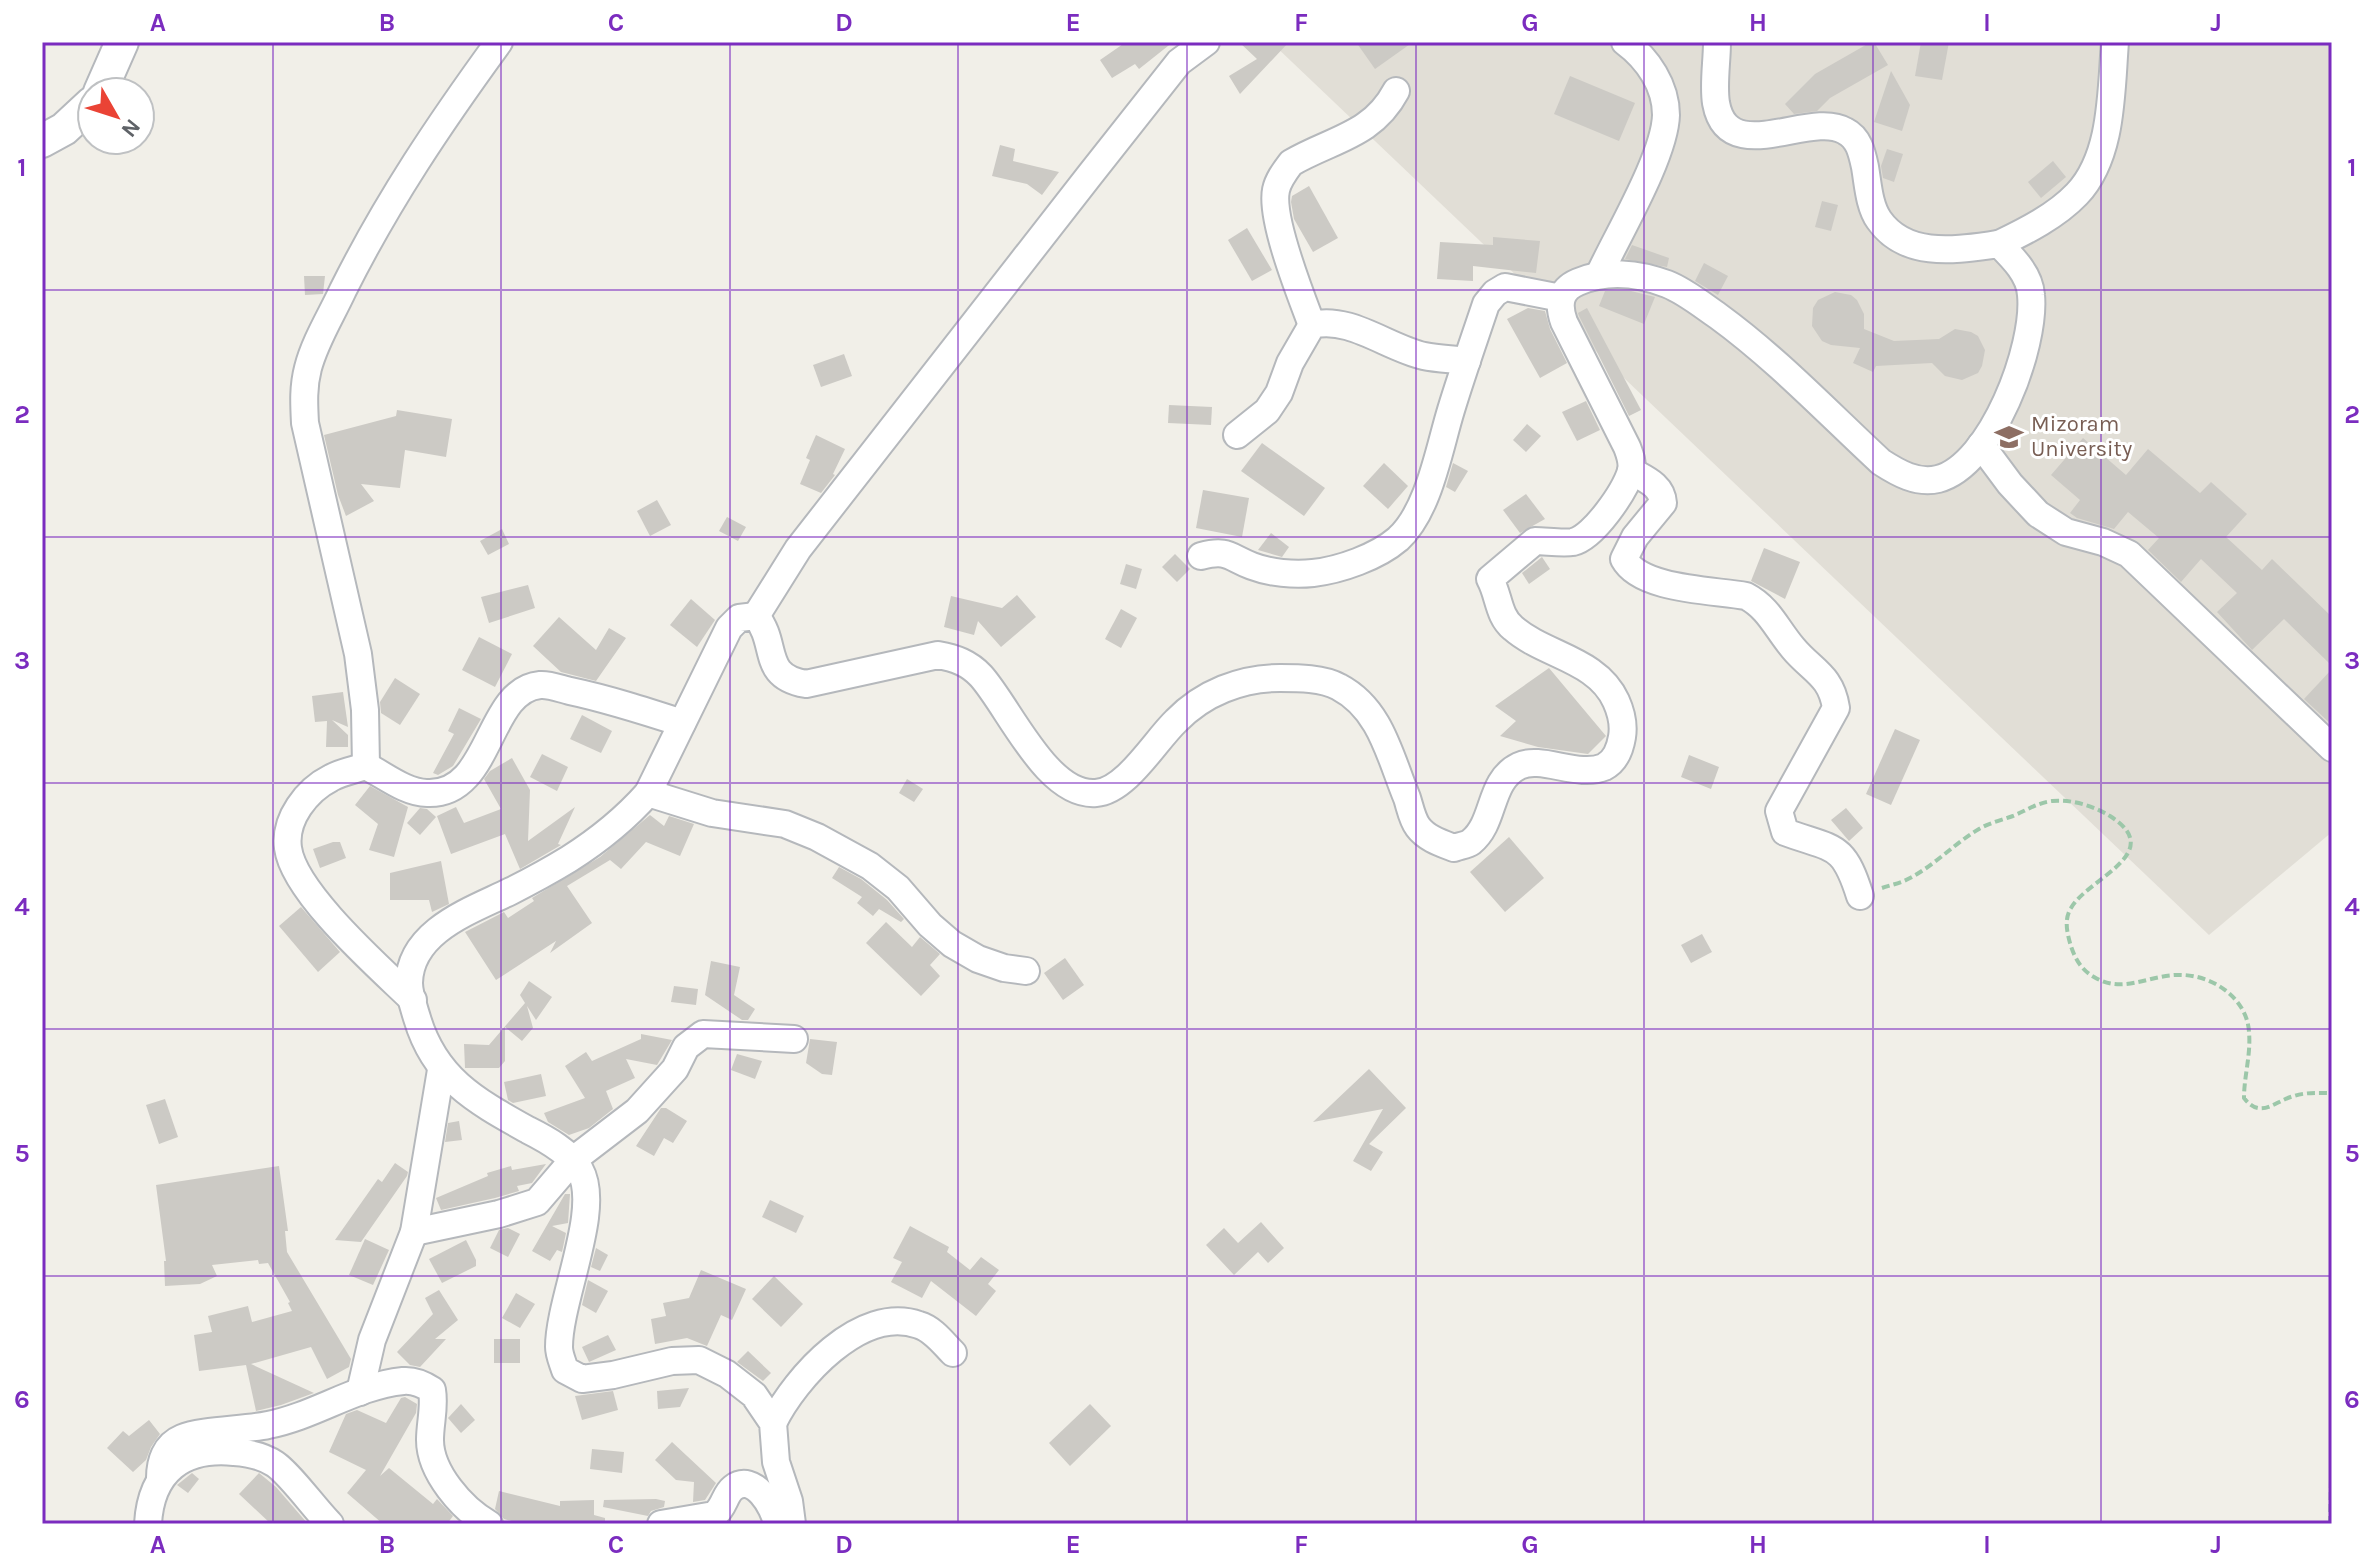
<svg xmlns="http://www.w3.org/2000/svg" width="2374" height="1566" viewBox="0 0 2374 1566" font-family="Karla,sans-serif">
<style>
.education{fill:#e1ded6}
.building{fill:#cccac5}
.lines{fill:none;stroke-linecap:round;stroke-linejoin:round}
.minor-casing{stroke:#b5b8bc;stroke-width:30}
.tertiary-casing{stroke:#b5b8bc;stroke-width:36}
.path{stroke:#9cc7a9;stroke-width:4;stroke-dasharray:8 4;stroke-linecap:butt}
.minor{stroke:#fff;stroke-width:26}
.tertiary{stroke:#fff;stroke-width:32}
.grid{fill:none;stroke:#7b2cbf;stroke-width:2;stroke-opacity:0.55}
.labels{text-anchor:middle;dominant-baseline:central;stroke-width:6;stroke-linejoin:round;paint-order:stroke}
.education-label{font-size:22px;fill:#785e54;stroke:#fff;text-anchor:start}
.neatline{fill:none;stroke:#7b2cbf;stroke-width:3}
.grid-label{font-size:26px;text-anchor:middle;font-weight:bold;fill:#7b2cbf}
</style>
<rect width="100%" height="100%" fill="#f1efe8"/>
<polygon class="education" points="1271,42 2332,42 2332,832 2209,935"/>
<g class="building">
<polygon points="1126,42 1173,42 1139,69 1135,64 1112,78 1100,60"/>
<polygon points="1239,42 1289,42 1240,94 1229,76 1257,59"/>
<polygon points="1356,42 1413,42 1375,69"/>
<polygon points="1871,42 1874,42 1888,65 1830,98 1817,111 1794,114 1785,104 1815,74"/>
<polygon points="1921,42 1949,42 1942,80 1915,76"/>
<polygon points="1891,71 1910,105 1902,131 1874,122"/>
<polygon points="1570,76 1635,103 1619,141 1554,114"/>
<polygon points="1000,145 1015,149 1013,161 1059,172 1042,195 1027,184 992,176"/>
<polygon points="1887,149 1903,154 1894,182 1883,178 1881,166"/>
<polygon points="2053,161 2066,177 2041,198 2028,182"/>
<polygon points="1309,186 1338,238 1313,252 1294,219 1291,202 1292,196"/>
<polygon points="1822,201 1838,205 1831,231 1815,227"/>
<polygon points="1247,228 1272,270 1252,281 1228,240"/>
<polygon points="1493,237 1540,241 1536,273 1473,266 1473,281 1437,279 1440,242 1493,245"/>
<polygon points="1632,245 1669,258 1667,267 1625,259"/>
<polygon points="1704,263 1728,276 1718,295 1695,281"/>
<polygon points="304,276 325,276 323,294 305,295"/>
<polygon points="1605,291 1631,291 1655,297 1644,324 1599,306"/>
<polygon points="1835,292 1851,295 1857,300 1864,314 1864,329 1894,341 1939,339 1955,329 1971,332 1978,336 1985,350 1982,366 1978,373 1962,380 1945,376 1932,363 1876,366 1873,372 1853,363 1860,348 1831,345 1822,341 1812,326 1813,308 1818,300"/>
<polygon points="1528,308 1545,311 1550,329 1567,363 1540,378 1507,319"/>
<polygon points="1587,308 1641,410 1629,416 1579,316 1578,313"/>
<polygon points="844,354 852,376 821,387 813,365"/>
<polygon points="1586,401 1600,430 1577,441 1562,412"/>
<polygon points="1169,405 1212,407 1211,425 1168,423"/>
<polygon points="397,410 452,419 446,457 405,450 400,488 361,484 374,501 346,516 338,495 324,435 396,416"/>
<polygon points="1527,424 1541,436 1526,452 1513,440"/>
<polygon points="816,435 845,449 833,474 835,475 821,493 800,484 810,460 806,458"/>
<polygon points="2083,438 2126,475 2148,449 2200,493 2211,482 2247,514 2226,537 2262,570 2272,559 2332,617 2332,666 2284,619 2252,650 2217,612 2237,593 2201,559 2181,582 2148,550 2159,538 2128,512 2114,529 2077,518 2070,513 2080,500 2051,475"/>
<polygon points="1262,443 1325,488 1304,516 1241,471"/>
<polygon points="1384,463 1408,486 1388,509 1363,486"/>
<polygon points="1453,463 1468,471 1455,492 1446,487"/>
<polygon points="1203,490 1249,498 1242,537 1196,528"/>
<polygon points="1526,494 1545,519 1520,533 1503,510"/>
<polygon points="657,500 671,525 650,536 637,511"/>
<polygon points="727,517 746,527 738,541 719,531"/>
<polygon points="502,529 509,544 488,555 480,541"/>
<polygon points="1271,533 1289,547 1282,557 1258,550"/>
<polygon points="1764,548 1800,562 1785,599 1751,581"/>
<polygon points="1175,554 1190,569 1177,582 1162,567"/>
<polygon points="1542,557 1550,569 1529,584 1522,573"/>
<polygon points="1126,564 1142,569 1136,589 1120,584"/>
<polygon points="528,585 535,608 489,623 481,597"/>
<polygon points="1017,595 1036,617 1001,647 978,621 974,635 944,627 951,596 1002,608"/>
<polygon points="691,599 715,620 697,647 670,625"/>
<polygon points="1121,609 1137,618 1121,648 1105,639"/>
<polygon points="559,617 596,650 609,628 626,638 596,681 561,672 533,646"/>
<polygon points="479,637 512,654 495,687 462,670"/>
<polygon points="1549,668 1606,736 1588,754 1538,747 1500,736 1516,721 1495,706"/>
<polygon points="2332,669 2332,725 2304,699"/>
<polygon points="395,678 420,694 400,725 381,713 380,702"/>
<polygon points="343,692 348,727 332,720 348,735 348,747 326,747 327,721 315,722 312,696"/>
<polygon points="459,708 481,719 453,766 438,775 433,773 454,734 448,731"/>
<polygon points="582,715 612,731 601,753 570,739"/>
<polygon points="1895,729 1920,740 1891,805 1866,794"/>
<polygon points="542,754 568,767 557,791 530,777"/>
<polygon points="1689,755 1719,767 1711,789 1681,777"/>
<polygon points="512,758 530,790 528,841 575,807 558,844 561,845 520,869 505,834 451,854 437,816 456,807 464,823 501,809 484,779 490,771"/>
<polygon points="907,779 923,789 914,802 899,793"/>
<polygon points="370,786 408,807 394,857 369,850 378,824 355,805"/>
<polygon points="420,808 427,809 436,817 420,835 407,823"/>
<polygon points="1846,808 1863,828 1849,841 1831,820"/>
<polygon points="650,815 664,826 669,816 694,824 680,856 646,842 621,869 610,860 567,886 592,923 550,953 556,941 496,980 465,932 504,912 508,918 534,901 532,898 600,857"/>
<polygon points="1509,837 1544,878 1505,912 1470,872"/>
<polygon points="333,842 340,842 346,858 320,868 313,849"/>
<polygon points="441,861 449,904 432,912 429,900 390,900 390,873"/>
<polygon points="839,867 861,879 887,900 904,919 901,922 879,909 873,916 857,903 862,897 832,878"/>
<polygon points="301,907 340,952 318,972 279,926"/>
<polygon points="886,922 912,947 920,937 940,954 930,965 940,976 921,996 866,943"/>
<polygon points="1702,934 1712,952 1691,963 1681,945"/>
<polygon points="1065,958 1084,985 1063,1000 1044,973"/>
<polygon points="711,961 740,967 734,995 755,1009 748,1020 742,1020 705,995"/>
<polygon points="529,981 552,997 536,1020 527,1006 533,1028 522,1041 505,1027 505,1061 499,1068 465,1068 464,1044 489,1045 525,1003 520,995"/>
<polygon points="674,986 698,989 696,1005 671,1002"/>
<polygon points="641,1034 672,1040 657,1065 626,1059 635,1078 606,1091 613,1109 589,1128 569,1135 548,1122 544,1113 585,1098 565,1066 586,1052 592,1061 641,1039"/>
<polygon points="810,1039 837,1042 832,1075 822,1074 806,1063"/>
<polygon points="737,1054 762,1061 755,1079 731,1070"/>
<polygon points="1369,1069 1406,1108 1369,1144 1383,1152 1371,1171 1353,1161 1383,1109 1313,1122"/>
<polygon points="541,1074 546,1096 513,1103 508,1100 504,1082"/>
<polygon points="165,1099 178,1137 159,1144 146,1105"/>
<polygon points="661,1108 666,1108 687,1121 673,1143 664,1138 654,1156 636,1146"/>
<polygon points="459,1121 462,1140 445,1142 448,1123"/>
<polygon points="395,1163 408,1172 407,1176 361,1242 335,1240 378,1179 382,1182"/>
<polygon points="546,1164 532,1183 517,1186 519,1191 495,1198 441,1210 436,1198 488,1176 487,1173 511,1166 512,1170"/>
<polygon points="279,1166 288,1231 285,1231 287,1252 351,1359 349,1367 327,1379 311,1347 251,1364 314,1393 281,1405 256,1411 246,1365 199,1371 194,1335 212,1332 208,1316 248,1306 252,1322 292,1311 288,1303 290,1302 268,1263 259,1264 258,1260 212,1265 217,1276 200,1284 165,1286 164,1261 166,1261 156,1185"/>
<polygon points="565,1194 570,1194 568,1223 552,1226 566,1233 562,1252 557,1250 550,1261 532,1251"/>
<polygon points="770,1200 804,1216 796,1233 762,1217"/>
<polygon points="1261,1222 1284,1248 1268,1263 1258,1252 1234,1275 1206,1245 1224,1228 1238,1243"/>
<polygon points="910,1226 949,1247 947,1252 970,1270 981,1257 999,1270 988,1284 996,1291 976,1316 931,1281 922,1298 891,1282 902,1262 893,1258"/>
<polygon points="508,1228 520,1234 508,1257 490,1248 499,1230"/>
<polygon points="365,1239 389,1250 373,1285 349,1275"/>
<polygon points="466,1240 476,1260 476,1266 442,1283 429,1259"/>
<polygon points="596,1248 608,1255 600,1271 591,1267"/>
<polygon points="701,1270 746,1289 732,1320 721,1315 707,1346 687,1338 655,1344 651,1319 666,1316 663,1303 689,1298"/>
<polygon points="774,1276 803,1304 781,1327 752,1299"/>
<polygon points="588,1280 608,1291 596,1313 582,1305"/>
<polygon points="439,1290 458,1320 435,1339 446,1339 420,1367 410,1365 397,1352 433,1314 425,1298"/>
<polygon points="516,1293 535,1304 520,1328 502,1318"/>
<polygon points="608,1335 616,1350 589,1362 582,1347"/>
<rect x="494" y="1339" width="26" height="24"/>
<polygon points="748,1351 771,1373 763,1381 737,1362"/>
<polygon points="689,1388 680,1407 658,1409 657,1391"/>
<polygon points="613,1391 618,1410 582,1420 575,1396"/>
<polygon points="405,1397 417,1404 416,1413 380,1476 389,1468 433,1504 437,1499 453,1516 447,1524 383,1524 347,1493 366,1470 329,1452 346,1414 357,1410 386,1423 401,1398"/>
<polygon points="461,1404 475,1420 461,1433 448,1418"/>
<polygon points="1090,1404 1111,1426 1070,1466 1049,1443"/>
<polygon points="149,1420 160,1434 151,1447 146,1460 133,1472 107,1448 123,1431 129,1436"/>
<polygon points="672,1442 716,1483 705,1500 693,1502 694,1482 676,1480 655,1460"/>
<polygon points="592,1449 624,1452 622,1473 590,1469"/>
<polygon points="192,1473 199,1479 188,1493 177,1485"/>
<polygon points="259,1473 276,1487 308,1524 271,1524 239,1494"/>
<polygon points="499,1491 560,1506 560,1501 594,1500 594,1515 605,1518 605,1524 522,1524 504,1519 495,1509"/>
<polygon points="656,1499 665,1501 664,1507 651,1511 648,1516 603,1507 604,1500"/>
</g>
<g class="lines">
<defs>
<g id="minor">
<path d="M1999,244C2026,231 2056,216 2077,194C2113,156 2111,91 2115,42"/>
<path d="M1599,275C1617,236 1665,156 1666,115C1666,86 1648,59 1625,42"/>
<path d="M1312,325C1301,296 1270,219 1276,190C1278,180 1285,171 1291,163C1332,139 1372,136 1396,91"/>
<path d="M1237,435L1267,411L1279,393L1290,363L1312,325C1349,315 1388,348 1424,356C1438,359 1453,359 1467,361"/>
<polyline points="1981,445 2010,484 2038,514 2066,532 2103,542 2129,554 2332,748"/>
<path d="M1631,471C1645,479 1662,485 1663,503L1635,537L1624,559C1641,590 1713,590 1746,596C1769,608 1776,628 1793,648C1812,671 1831,675 1836,708L1779,811L1785,832C1834,850 1843,842 1860,896"/>
<path d="M1201,556C1228,549 1229,557 1252,566C1270,573 1294,575 1313,573C1340,570 1377,557 1398,539C1429,511 1439,449 1451,410C1462,374 1474,340 1486,304L1495,293L1505,287L1561,298"/>
<polyline points="756,616 798,549 1089,176 1179,62 1206,42"/>
<path d="M366,766L365,710L358,654L305,423C304,404 303,387 308,368C315,341 331,316 343,290C388,200 440,123 499,42"/>
<polyline points="648,793 712,813 785,824 817,837 870,866 898,888 930,925 952,944 978,959 1004,968 1026,971"/>
<path d="M413,1000C380,968 294,893 288,848C284,819 307,790 331,778C341,772 354,770 366,766C384,775 406,793 427,793C492,796 486,690 540,685C549,684 561,689 570,691C608,699 645,711 682,723"/>
<polyline points="414,1232 499,1214 537,1202 573,1160 637,1111 675,1069 686,1047 703,1034 794,1039"/>
<polyline points="360,1392 372,1340 414,1232 441,1070"/>
<path d="M773,1423C795,1378 861,1304 919,1325C933,1329 943,1343 953,1353"/>
<path d="M160,1478C160,1462 165,1445 182,1438C201,1430 245,1430 268,1425C315,1416 355,1386 403,1381C414,1380 423,1384 432,1390C435,1407 430,1423 430,1440C430,1472 462,1509 489,1524"/>
<path d="M148,1524C151,1471 183,1447 234,1452C250,1453 263,1456 275,1464C290,1474 315,1509 330,1524"/>
<path d="M661,1524L714,1515C725,1507 724,1495 733,1488C754,1472 774,1507 777,1524"/>
<path d="M792,1524L789,1501L776,1462L773,1423L754,1395L727,1374L699,1360L672,1361L613,1375L582,1379L565,1370C563,1363 559,1355 559,1347C559,1299 602,1209 580,1170C570,1152 546,1139 528,1130C476,1101 435,1079 417,1018C414,1008 409,994 409,983C410,930 473,910 511,891C531,881 551,870 569,859C599,840 625,819 648,793L729,628L739,618L756,616C779,645 760,676 806,684L938,655C955,658 969,663 981,676C1009,707 1047,797 1096,793C1126,791 1155,741 1176,721C1203,693 1241,678 1280,678C1298,678 1323,678 1339,687C1381,709 1390,757 1407,798C1410,807 1412,819 1418,827C1426,838 1441,843 1454,848C1459,846 1467,845 1471,842C1496,822 1488,781 1519,766C1541,755 1578,778 1604,767C1616,761 1620,749 1622,737C1624,725 1621,712 1616,701C1597,659 1545,656 1513,628C1498,616 1499,595 1490,579L1535,541C1546,541 1562,544 1573,542C1594,537 1625,491 1631,471C1633,462 1630,455 1627,447L1564,322C1558,305 1559,290 1578,282C1606,270 1638,273 1667,284C1685,291 1702,305 1718,316C1777,359 1828,413 1881,462C1898,473 1917,484 1938,479C1992,465 2036,346 2031,295C2030,275 2013,258 1999,244C1960,249 1907,260 1879,220C1869,206 1868,184 1865,167C1862,153 1859,138 1845,131C1810,110 1728,169 1716,103C1713,84 1717,62 1717,42"/>
</g>
<g id="tertiary">
<polyline points="100,92 122,42"/>
<polyline points="42,141 64,129 92,103"/>
</g>
</defs>
<use href="#minor" class="minor-casing"/>
<use href="#tertiary" class="tertiary-casing"/>
<g class="path">
<path d="M1882,888C1891,885 1901,883 1910,878C1935,865 1955,843 1979,829C1989,823 2002,820 2013,816C2027,810 2037,803 2052,801C2071,799 2094,806 2110,816C2168,853 2088,878 2071,908C2064,919 2067,932 2070,943C2074,957 2081,970 2094,977C2122,994 2147,976 2176,975C2210,973 2247,997 2249,1032C2251,1055 2244,1076 2244,1098C2261,1120 2274,1101 2294,1096C2306,1092 2319,1093 2332,1093"/>
<polyline points="2330,1524 2332,1435"/>
</g>
<use href="#minor" class="minor"/>
<use href="#tertiary" class="tertiary"/>
</g>
<path class="grid" d="M273,42V1524M501,42V1524M730,42V1524M958,42V1524M1187,42V1524M1416,42V1524M1644,42V1524M1873,42V1524M2101,42V1524M42,290H2332M42,537H2332M42,783H2332M42,1029H2332M42,1276H2332"/>
<defs>
<symbol id="university-bare" viewBox="-9 -9 18 18"><path d="M0-5L7-2L0 1L-7-2ZM-4 1L0 2.5L4 1V4Q0 6-4 4Z" fill="#8d6e63" stroke="#fff" stroke-width="2.5" paint-order="stroke"/></symbol>
</defs>
<g fill-rule="evenodd">
<use href="#university-bare" x="1989" y="417" width="40" height="40"/>
</g>
<g class="labels">
<g class="education-label">
<text x="2031" y="424">Mizoram<tspan x="2031" dy="25">University</tspan></text>
</g>
</g>
<rect width="2374" height="1566" fill="none" stroke="#ffffff" stroke-width="88"/>
<g transform="translate(116 116) rotate(129)"><circle r="38" fill="#ffffff" stroke="#bfc1c3" stroke-width="2"/>
<path d="M0-6L14 30L0 20L-14 30Z" fill="#ea4335"/>
<text y="-12" font-size="22" font-weight="bold" text-anchor="middle" fill="#5f6368">N</text>
</g>
<rect x="44" y="44" width="2286" height="1478" class="neatline"/>
<g class="grid-label">
<text x="158" y="31">A</text>
<text x="387" y="31">B</text>
<text x="616" y="31">C</text>
<text x="844" y="31">D</text>
<text x="1073" y="31">E</text>
<text x="1301" y="31">F</text>
<text x="1530" y="31">G</text>
<text x="1758" y="31">H</text>
<text x="1987" y="31">I</text>
<text x="2216" y="31">J</text>
<text x="22" y="176">1</text>
<text x="2352" y="176">1</text>
<text x="22" y="423">2</text>
<text x="2352" y="423">2</text>
<text x="22" y="669">3</text>
<text x="2352" y="669">3</text>
<text x="22" y="915">4</text>
<text x="2352" y="915">4</text>
<text x="22" y="1162">5</text>
<text x="2352" y="1162">5</text>
<text x="22" y="1408">6</text>
<text x="2352" y="1408">6</text>
<text x="158" y="1553">A</text>
<text x="387" y="1553">B</text>
<text x="616" y="1553">C</text>
<text x="844" y="1553">D</text>
<text x="1073" y="1553">E</text>
<text x="1301" y="1553">F</text>
<text x="1530" y="1553">G</text>
<text x="1758" y="1553">H</text>
<text x="1987" y="1553">I</text>
<text x="2216" y="1553">J</text>
</g>
</svg>
